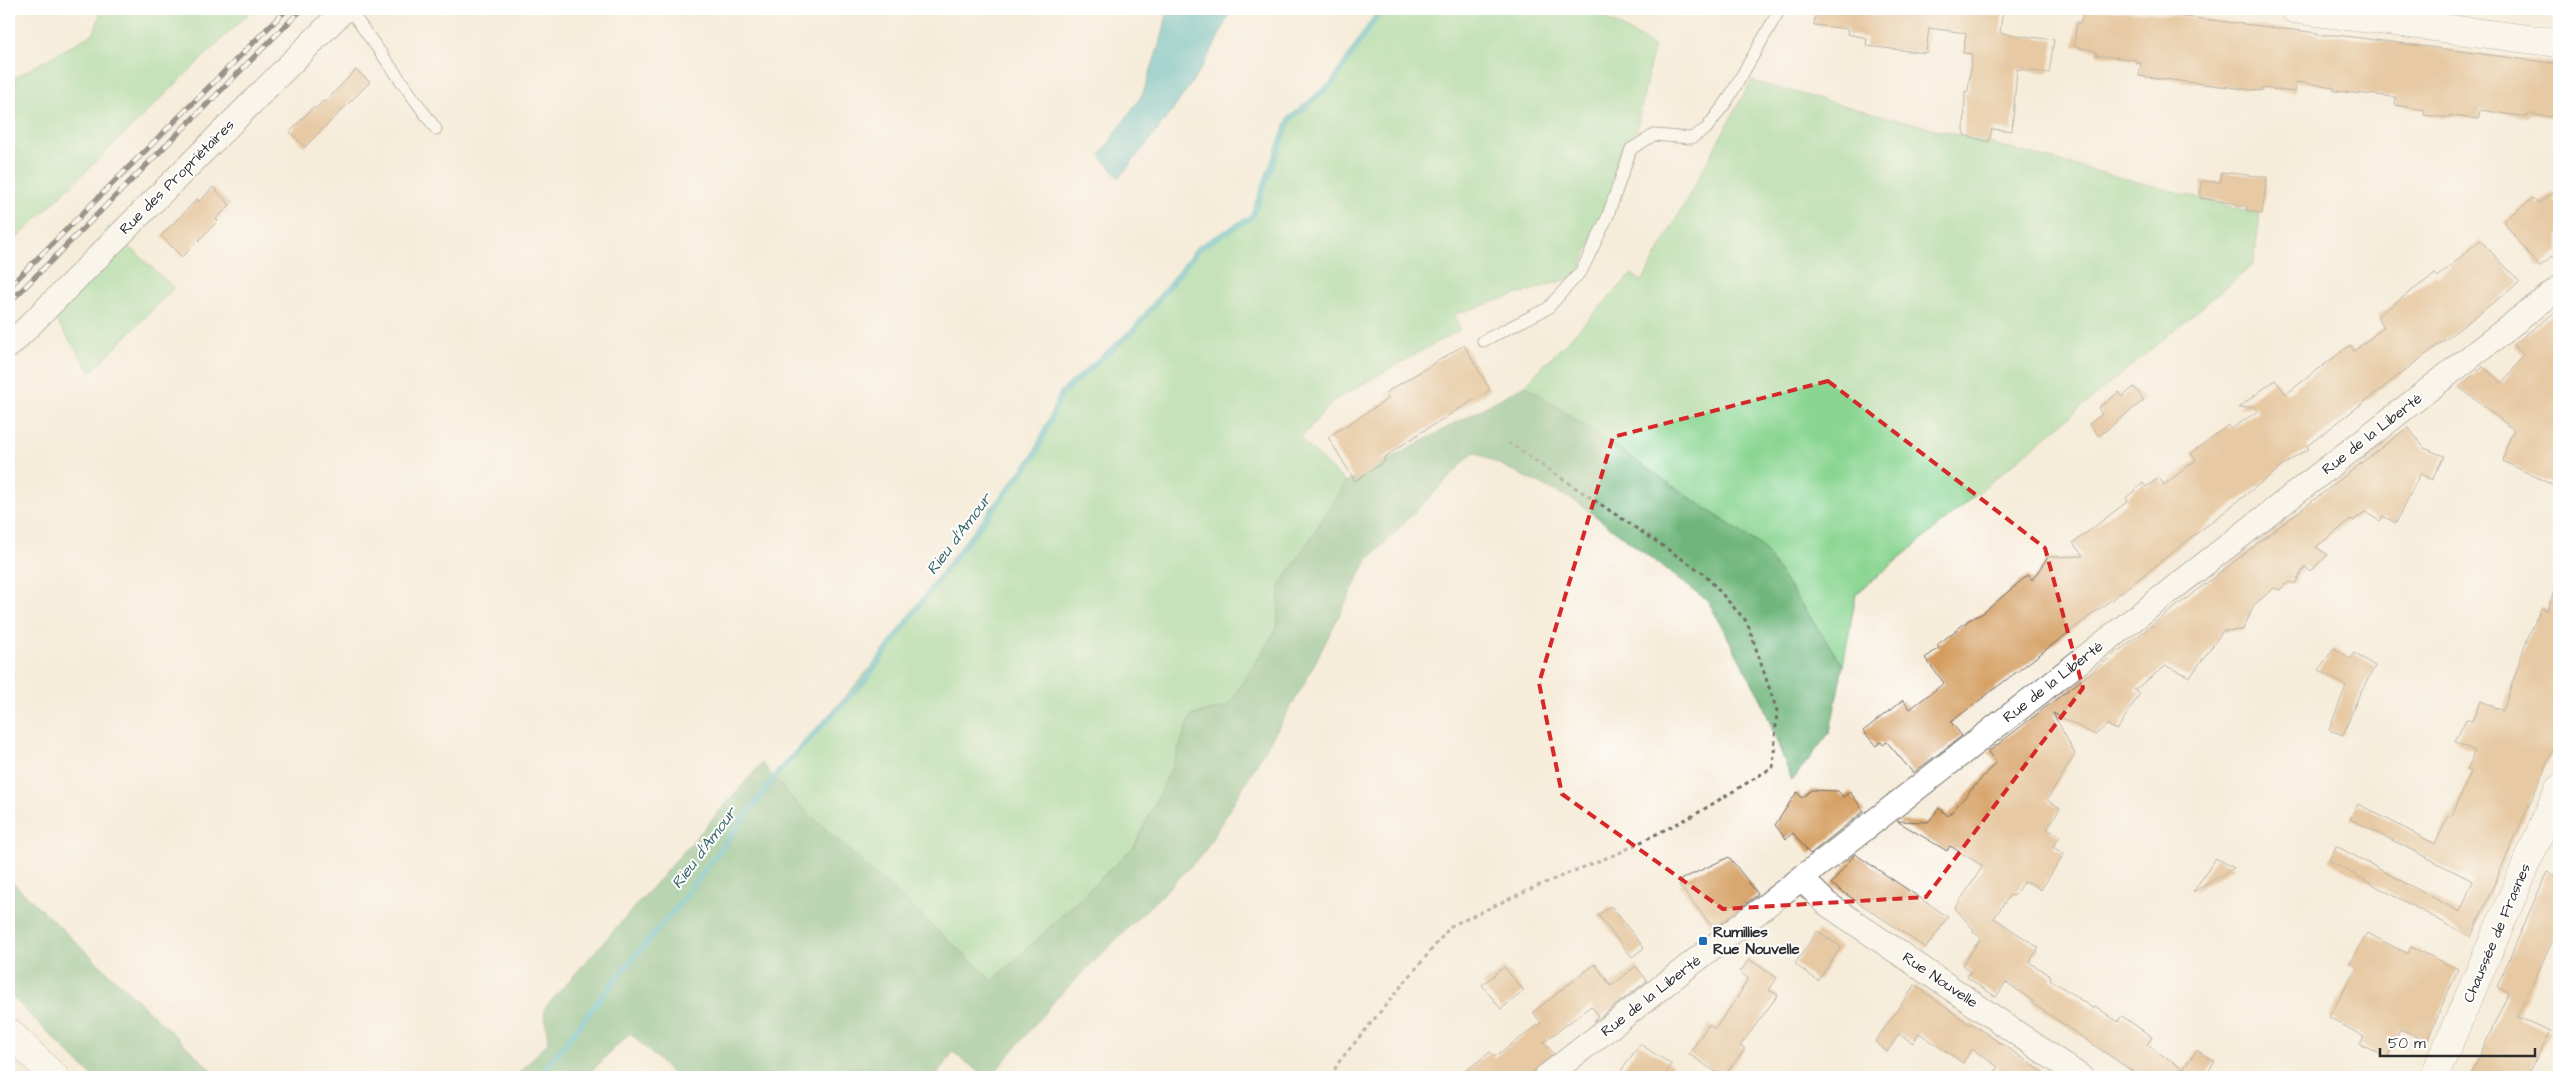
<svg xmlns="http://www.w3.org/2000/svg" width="2568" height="1086" viewBox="0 0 2568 1086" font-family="'Architects Daughter',sans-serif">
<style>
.green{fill:#8ad592;stroke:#5a805e}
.forest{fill:#6fb67c;stroke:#4d7054}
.water{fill:#47b6bf;stroke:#397075}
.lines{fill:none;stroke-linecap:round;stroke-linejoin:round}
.stream{stroke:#47b6bf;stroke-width:6}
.building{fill:#d49d5f}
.service-casing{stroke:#726f68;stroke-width:13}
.minor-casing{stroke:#726f68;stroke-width:26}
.tertiary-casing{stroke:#726f68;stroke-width:29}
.secondary-casing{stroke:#726f68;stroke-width:29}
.motorway-casing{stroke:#726f68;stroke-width:29}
.path{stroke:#726f68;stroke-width:3;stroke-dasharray:4 4;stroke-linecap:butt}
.service{stroke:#fff;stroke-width:11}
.minor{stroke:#fff;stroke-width:24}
.tertiary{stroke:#fff;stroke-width:28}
.secondary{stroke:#fff;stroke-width:28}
.motorway{stroke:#fff;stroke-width:28}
.rail-casing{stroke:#2b2b2b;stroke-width:5.5}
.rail{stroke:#fff;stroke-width:4;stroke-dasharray:11;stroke-linecap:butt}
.marked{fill:none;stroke:#d62828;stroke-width:4;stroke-dasharray:10 6;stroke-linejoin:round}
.poi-dot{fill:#1f6fb2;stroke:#fff;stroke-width:2}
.labels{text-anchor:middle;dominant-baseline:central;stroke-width:4;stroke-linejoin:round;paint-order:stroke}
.street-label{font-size:15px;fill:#2b2b2b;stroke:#fff}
.poi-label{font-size:15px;font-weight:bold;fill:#2b2b2b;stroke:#fff;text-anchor:start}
.water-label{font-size:16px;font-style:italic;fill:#366366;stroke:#fff}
</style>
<rect width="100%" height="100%" fill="#fff"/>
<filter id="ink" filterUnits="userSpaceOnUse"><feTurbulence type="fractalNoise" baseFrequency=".02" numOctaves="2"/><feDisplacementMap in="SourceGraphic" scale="10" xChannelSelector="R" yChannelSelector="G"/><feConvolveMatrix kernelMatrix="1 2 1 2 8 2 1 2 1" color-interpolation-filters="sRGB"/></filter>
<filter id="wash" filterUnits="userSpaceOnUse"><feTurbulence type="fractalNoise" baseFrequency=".0096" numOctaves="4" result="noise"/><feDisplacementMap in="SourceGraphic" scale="20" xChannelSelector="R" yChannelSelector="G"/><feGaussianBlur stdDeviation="1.12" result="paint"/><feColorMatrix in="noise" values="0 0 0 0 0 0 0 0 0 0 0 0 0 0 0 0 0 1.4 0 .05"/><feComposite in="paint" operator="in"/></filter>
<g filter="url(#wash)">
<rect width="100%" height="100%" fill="#f6ecda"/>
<g class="green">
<polygon points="102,9 253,9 9,246 9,81 94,33"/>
<polygon points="1381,9 1591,9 1654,46 1636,132 1577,276 1455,314 1459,330 1333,401 1300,439 1346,483 1280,586 1277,628 1228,706 1191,716 1172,767 1134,847 993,981 788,795 775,776 892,643 1034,457 1062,393 1139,324 1199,248 1252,217 1290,119 1332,84"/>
<polygon points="1751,81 2260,214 2254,264 1856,594 1843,665 1761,546 1525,385 1632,274 1642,282"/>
<polygon points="109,227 174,288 91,372 47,307"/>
</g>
<g class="forest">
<polygon points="1525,385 1761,546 1843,665 1830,732 1792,781 1761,699 1708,601 1577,502 1474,452 1367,561 1303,686 1203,854 1055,1000 991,1077 986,1077 953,1052 935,1077 676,1077 630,1033 586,1077 515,1077 548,1042 544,1009 762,763 788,795 993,981 1134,847 1172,767 1191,716 1228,706 1277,628 1280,586 1346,483"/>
<polygon points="9,879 219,1077 93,1077 9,994"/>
</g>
<path class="water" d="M1168,9H1231C1207,71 1161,127 1119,178L1100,156L1143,93L1162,36Z"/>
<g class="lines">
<polyline class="stream" points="539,1077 610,986 680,903 781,769 865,680 948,566 1034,457 1062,393 1134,330 1199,248 1252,217 1290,119 1332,84 1381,9"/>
</g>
<g id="blocks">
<g class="building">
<polygon points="1816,9 2003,9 2000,33 2054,40 2049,73 2017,69 2012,131 1992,129 1989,142 1974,138 1964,135 1965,91 1968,92 1972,54 1963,53 1966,33 1929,28 1926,53 1866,46 1867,38 1847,34 1848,29 1814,25"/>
<polygon points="2084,9 2145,12 2318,33 2317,35 2337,35 2559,64 2559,118 2528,114 2528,117 2480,110 2478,119 2450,116 2449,118 2424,115 2425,110 2395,105 2396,97 2334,91 2334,88 2327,86 2296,82 2295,92 2262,88 2261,91 2139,76 2141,63 2136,63 2136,60 2096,55 2096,51 2074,46 2077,22 2081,23"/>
<polygon points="356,70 370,82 305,147 290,132 313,107 315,109 323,101 325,102"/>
<polygon points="2221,172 2267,177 2262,214 2246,210 2247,206 2237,206 2237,204 2200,198 2202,181 2221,182"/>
<polygon points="213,187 230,205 216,219 218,221 182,257 161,236 197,199 199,202"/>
<polygon points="2554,192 2555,203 2559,200 2559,251 2539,267 2503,221 2533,198 2538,204"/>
<polygon points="2480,240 2520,282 2307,446 2309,449 2294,457 2140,578 1951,722 1962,736 1913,773 1887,742 1883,745 1881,742 1876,746 1863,731 1903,700 1910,709 1944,683 1925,658 1939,648 1937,645 1969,620 1983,613 2028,575 2032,580 2048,557 2083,556 2073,543 2128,501 2126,498 2143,483 2146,487 2159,478 2164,485 2196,460 2191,453 2228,425 2231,429 2258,411 2254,406 2238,408 2275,380 2286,394 2350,345 2354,351 2384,327 2377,316 2435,274 2438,277"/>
<polygon points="2559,309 2559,488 2503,461 2507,445 2514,430 2459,387 2483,367 2503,383 2524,354 2513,345"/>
<polygon points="1464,345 1490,390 1420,433 1383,458 1385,461 1355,481 1328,437 1388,399 1386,394 1390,390"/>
<polygon points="2134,387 2144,400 2099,436 2089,424 2102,414 2098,408 2119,392 2122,397"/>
<polygon points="2408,427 2424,448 2444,456 2432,480 2420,474 2396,523 2383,516 2380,521 2365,512 2353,521 2352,519 2316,547 2328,555 2310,571 2305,566 2295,584 2290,582 2279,590 2274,588 2254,605 2243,630 2223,631 2190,677 2166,666 2134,690 2140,693 2117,730 2107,725 2095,735 2053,713 2075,754 2047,800 2060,808 2047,829 2060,836 2053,847 2064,854 2041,890 2029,882 2027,884 2023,882 2014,896 2010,895 1994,918 2039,948 2029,962 2051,976 2050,979 2094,1009 2095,1006 2118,1022 2122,1016 2152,1037 2147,1045 2183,1069 2197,1050 2215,1062 2204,1077 2141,1077 2032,1003 2033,1001 2006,982 1996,997 1967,977 1971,972 1962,965 1981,938 1973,932 1974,930 1955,908 1983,866 1950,846 1947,851 1897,821 1928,822 1939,808 1948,816 1996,762 1988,752"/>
<polygon points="2558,581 2559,737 2471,937 2329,861 2336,846 2460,912 2473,881 2350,819 2358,804 2435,844 2449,815 2452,816 2471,772 2467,770 2475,751 2455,742 2466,719 2472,721 2481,701 2503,711 2526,642 2541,608 2547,610"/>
<polygon points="2334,648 2351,659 2354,653 2375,666 2359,695 2343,735 2329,730 2346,686 2318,670"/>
<polygon points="1811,790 1838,791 1843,797 1850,792 1864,811 1810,854 1793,833 1786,839 1775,825 1797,792 1802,798"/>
<polygon points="1855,854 1948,917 1926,948 1831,884"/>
<polygon points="1729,857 1758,894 1714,929 1679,885 1682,883 1680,880"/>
<polygon points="2216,858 2234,868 2193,892"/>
<polygon points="2547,872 2559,877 2559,927 2517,1017 2551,1031 2526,1077 2470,1077 2509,992 2497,987"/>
<polygon points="1611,906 1644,948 1632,957 1598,915"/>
<polygon points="1817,931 1841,947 1818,981 1795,964"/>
<polygon points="2367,933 2408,954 2411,947 2458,969 2427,1041 2400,1029 2387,1058 2360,1044 2364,1037 2329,1017 2357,967 2349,963"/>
<polygon points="1749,959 1777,978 1769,990 1778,995 1740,1046 1745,1049 1723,1077 1689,1054 1709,1024 1715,1029 1739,995 1748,978 1740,972"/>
<polygon points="1595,964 1611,986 1636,966 1647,981 1594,1022 1598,1015 1591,1006 1544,1042 1554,1054 1526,1077 1458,1077 1490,1052 1494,1057 1541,1023 1533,1012"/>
<polygon points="1504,967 1524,991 1501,1009 1482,985"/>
<polygon points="1915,985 1970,1025 1971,1023 2050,1077 1992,1077 1998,1067 1972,1049 1963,1063 1919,1033 1913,1043 1899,1034 1887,1052 1875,1041"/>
<polygon points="1640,1044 1672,1065 1663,1077 1617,1077"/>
</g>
</g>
</g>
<g filter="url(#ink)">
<use href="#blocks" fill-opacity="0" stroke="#726f68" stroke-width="1"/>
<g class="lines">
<defs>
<g id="service">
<polyline points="349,9 436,129"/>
<polyline points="1483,341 1548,308 1582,270 1607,218 1631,149 1654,135 1691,138 1706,129 1727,101 1780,9"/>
</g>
<g id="minor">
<polyline points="9,346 345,9"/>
<polyline points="1802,879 1826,903 2081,1077"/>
<polyline points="1546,1077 2559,288"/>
</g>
<polyline id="tertiary" points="2294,9 2559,43"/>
<polyline id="secondary" points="2434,1077 2559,789"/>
<polyline id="motorway" points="9,1032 55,1077"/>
</defs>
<use href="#service" class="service-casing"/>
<use href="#minor" class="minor-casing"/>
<use href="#tertiary" class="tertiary-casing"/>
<use href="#secondary" class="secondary-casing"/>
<use href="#motorway" class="motorway-casing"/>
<polyline class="path" points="1331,1077 1338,1063 1451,926 1535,887 1619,853 1696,814 1773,767 1777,711 1747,622 1703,573 1509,443"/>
<use href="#service" class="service"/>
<use href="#minor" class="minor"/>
<use href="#tertiary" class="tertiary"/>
<use href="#secondary" class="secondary"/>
<use href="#motorway" class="motorway"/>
<defs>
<g id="rail">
<polyline points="9,287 287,9"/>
<polyline points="9,303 302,9"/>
</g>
</defs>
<use href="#rail" class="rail-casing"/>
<use href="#rail" class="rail"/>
</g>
</g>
<path d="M0 0H2568V1086H0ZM1828,381L2045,548L2083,688L1926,897L1723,909L1562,794L1539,683L1613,437Z" fill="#f6ecda" fill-opacity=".55" fill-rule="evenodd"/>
<path class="marked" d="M1828,381L2045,548L2083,688L1926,897L1723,909L1562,794L1539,683L1613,437Z"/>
<rect class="poi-dot" x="1698" y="936" width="10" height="10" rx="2.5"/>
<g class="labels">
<g class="street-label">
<text transform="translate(177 177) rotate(-45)">Rue des Propriétaires</text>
<text transform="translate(2372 434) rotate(-38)">Rue de la Liberté</text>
<text transform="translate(2053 682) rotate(-38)">Rue de la Liberté</text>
<text transform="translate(2497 933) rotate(-67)">Chaussée de Frasnes</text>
<text transform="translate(1940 980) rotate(34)">Rue Nouvelle</text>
<text transform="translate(1651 996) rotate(-38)">Rue de la Liberté</text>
</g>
<g class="poi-label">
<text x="1713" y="932">Rumillies<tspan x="1713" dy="17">Rue Nouvelle</tspan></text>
</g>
<g class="water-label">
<text transform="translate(959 534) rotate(-53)">Rieu d'Amour</text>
<text transform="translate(704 848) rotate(-53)">Rieu d'Amour</text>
</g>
</g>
<rect width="2568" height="1086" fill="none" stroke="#fff" stroke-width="30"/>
<path d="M2380 1048v8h155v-8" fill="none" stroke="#2b2b2b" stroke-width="2.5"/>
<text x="2388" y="1048" font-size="15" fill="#2b2b2b" stroke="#ffffff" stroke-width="4" paint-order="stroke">50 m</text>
</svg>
